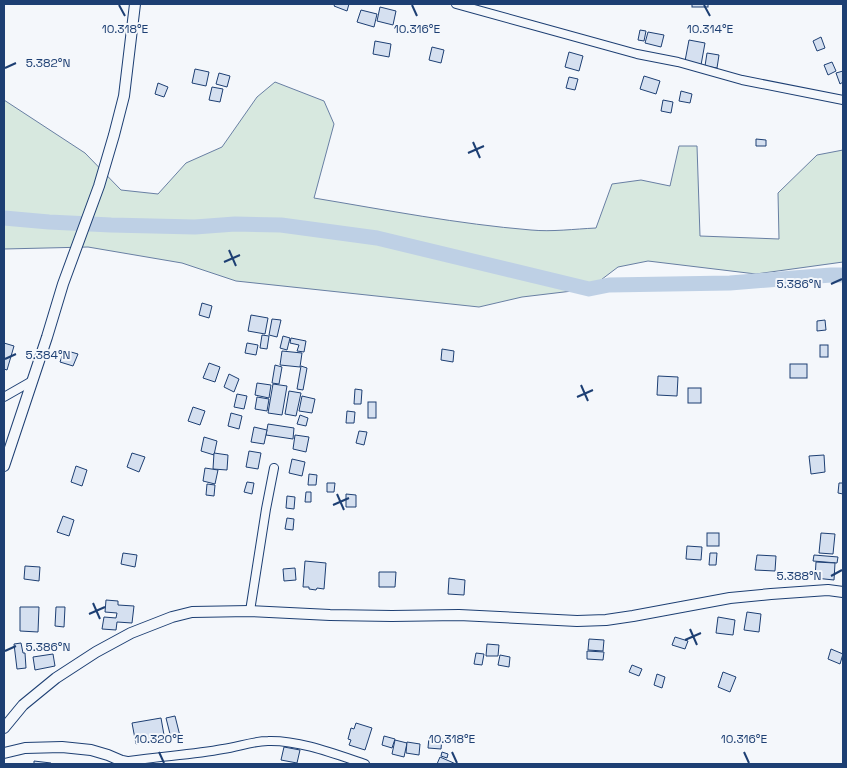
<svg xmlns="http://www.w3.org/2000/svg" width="847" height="768" viewBox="0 0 847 768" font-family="'Space Grotesk',sans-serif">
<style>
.green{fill:#d7e8df;stroke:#687fa3}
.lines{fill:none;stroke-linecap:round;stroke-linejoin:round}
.river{stroke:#bed0e5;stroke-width:15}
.building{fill:#d5e0f0;stroke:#1d3f73}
.street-casing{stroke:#1d3f73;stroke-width:10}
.secondary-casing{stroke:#1d3f73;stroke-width:12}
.street{stroke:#f4f7fb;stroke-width:8}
.secondary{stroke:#f4f7fb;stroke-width:10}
.ticks{fill:none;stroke:#1d3f73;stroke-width:2}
.ticks-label{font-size:12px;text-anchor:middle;fill:#1d3f73;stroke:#f4f7fb;stroke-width:4;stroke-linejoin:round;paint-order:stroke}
</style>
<rect width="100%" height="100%" fill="#f4f7fb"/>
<path class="green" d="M275,82L324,101L334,124L314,198C386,210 458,224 531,230C552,232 574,229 596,228L612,184L641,180L670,186L679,146H697L700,236L779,239L778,193L817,155L843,150V262L756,274L648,261L618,267L589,289L522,297L479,307L236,281L182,263L88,247L4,249V100L85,153L121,190L158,194L186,163L222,147L257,97Z"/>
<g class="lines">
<polyline class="river" points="4,218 49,222 111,225 195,227 235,224 281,225 377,238 589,289 609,285 730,283 831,275 843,275"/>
</g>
<g class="building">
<polygon points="335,4 349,4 347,11 334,6"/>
<rect x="692" y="4" width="16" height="3"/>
<polygon points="380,7 396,11 393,25 377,21"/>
<polygon points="361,10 377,14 374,27 357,22"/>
<polygon points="640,30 646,31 644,41 638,40"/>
<polygon points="648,32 664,35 661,47 645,43"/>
<polygon points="821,37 825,48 817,51 813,41"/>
<polygon points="689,40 705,43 701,65 685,61"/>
<polygon points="375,41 391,44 389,57 373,54"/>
<polygon points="432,47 444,50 441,63 429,60"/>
<polygon points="569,52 583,56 579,71 565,67"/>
<polygon points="707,53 719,55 717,68 705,66"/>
<polygon points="832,62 836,71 828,75 824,65"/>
<polygon points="195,69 209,72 206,86 192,83"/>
<polygon points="843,71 843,82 840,84 836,73"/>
<polygon points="219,73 230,76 227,87 216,84"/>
<polygon points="644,76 660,81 656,94 640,89"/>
<polygon points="569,77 578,79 575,90 566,88"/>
<polygon points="158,83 168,87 164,97 155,94"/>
<polygon points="212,87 223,89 220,102 209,100"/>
<polygon points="681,91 692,94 690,103 679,101"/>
<polygon points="663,100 673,102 671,113 661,111"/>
<polygon points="756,139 766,140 766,146 756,146"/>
<polygon points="202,303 212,306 209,318 199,315"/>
<polygon points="251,315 268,318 265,334 248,331"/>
<polygon points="272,319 281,320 277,337 269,335"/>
<polygon points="825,320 826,330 817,331 817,321"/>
<polygon points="262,335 269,336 267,349 260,348"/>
<polygon points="283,336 290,338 287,350 280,348"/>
<polygon points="291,338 306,341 304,352 297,351 299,345 290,343"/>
<polygon points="4,343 14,346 7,370 4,369"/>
<polygon points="247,343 258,345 256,355 245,353"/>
<rect x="820" y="345" width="8" height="12"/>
<polygon points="442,349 454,351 453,362 441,360"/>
<polygon points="64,350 78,354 73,366 60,362"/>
<polygon points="282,351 302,353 300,367 280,365"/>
<polygon points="209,363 220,367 215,382 203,378"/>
<rect x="790" y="364" width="17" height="14"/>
<polygon points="275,365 282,367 279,384 272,383"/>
<polygon points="301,366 307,368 303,390 297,389"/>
<polygon points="229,374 239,379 234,392 224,387"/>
<polygon points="658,376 678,377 677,396 657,395"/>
<polygon points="257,383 271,385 269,398 255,395"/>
<polygon points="273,384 287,386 282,415 268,413"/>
<rect x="688" y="388" width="13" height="15"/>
<polygon points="355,389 362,390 361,404 354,404"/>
<polygon points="289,391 301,393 296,416 285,414"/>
<polygon points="237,394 247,396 244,409 234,407"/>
<polygon points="302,396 315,399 312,413 299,411"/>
<polygon points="257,397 269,399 267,411 255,409"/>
<rect x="368" y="402" width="8" height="16"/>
<polygon points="193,407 205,411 200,425 188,421"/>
<polygon points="347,411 355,412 354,423 346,423"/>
<polygon points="231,413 242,416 239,429 228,426"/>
<polygon points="300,415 308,418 306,426 297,424"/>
<polygon points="268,424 294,428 293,439 266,435"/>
<polygon points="254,427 267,430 264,444 251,442"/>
<polygon points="359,431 367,432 364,445 356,443"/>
<polygon points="295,435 309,437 306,452 293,449"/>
<polygon points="204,437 217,441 214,455 201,451"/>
<polygon points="249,451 261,453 258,469 246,467"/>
<polygon points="132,453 145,457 139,472 127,467"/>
<polygon points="214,453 228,455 227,470 213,469"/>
<polygon points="824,455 825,472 811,474 809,456"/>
<polygon points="292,459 305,462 302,476 289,473"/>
<polygon points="76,466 87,470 82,486 71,482"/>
<polygon points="205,468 218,470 215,484 203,481"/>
<polygon points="309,474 317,475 316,485 308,485"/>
<polygon points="247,482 254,483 252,494 244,492"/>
<polygon points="327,483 335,483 334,492 327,492"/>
<polygon points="839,483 843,483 843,494 838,493"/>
<polygon points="207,484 215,485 214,496 206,495"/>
<polygon points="306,492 311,492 311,502 305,502"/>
<polygon points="346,494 356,495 356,507 346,507"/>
<polygon points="287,496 295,497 294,509 286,508"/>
<polygon points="63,516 74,520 69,536 57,532"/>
<polygon points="287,518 294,519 293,530 285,529"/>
<rect x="707" y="533" width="12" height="13"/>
<polygon points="821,533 835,534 833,554 819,553"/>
<polygon points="687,546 702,547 701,560 686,559"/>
<polygon points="123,553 137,555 135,567 121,564"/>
<polygon points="710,553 717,553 716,565 709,565"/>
<polygon points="757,555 776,556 775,571 755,570"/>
<polygon points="814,555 838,557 837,563 813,561"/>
<polygon points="305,561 326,563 324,589 317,588 316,590 309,589 309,587 303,587"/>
<polygon points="816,562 835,563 834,580 815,578"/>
<polygon points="25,566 40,567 39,581 24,579"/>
<polygon points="295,568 296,580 284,581 283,569"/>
<polygon points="379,572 396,572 395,587 379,587"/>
<polygon points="449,578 465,580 464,595 448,594"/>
<polygon points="106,600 118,601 118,605 134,606 132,623 117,622 116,630 102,629 104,617 116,618 117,613 105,612"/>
<polygon points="20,607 39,607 38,632 20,631"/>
<polygon points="56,607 65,607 64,627 55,626"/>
<polygon points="747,612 761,614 759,632 744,630"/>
<polygon points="718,617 735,620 733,635 716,633"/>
<polygon points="675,637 688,641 685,649 672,645"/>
<polygon points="589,639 604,640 603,651 588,650"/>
<polygon points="21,643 23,653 25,653 26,668 17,669 14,644"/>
<polygon points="487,644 499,645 498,656 486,656"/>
<polygon points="831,649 843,654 840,664 828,659"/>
<polygon points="587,651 604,652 603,660 587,659"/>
<polygon points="476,653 484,654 482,665 474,664"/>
<polygon points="53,654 55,666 35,670 33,657"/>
<polygon points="500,655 510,657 509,667 498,665"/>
<polygon points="632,665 642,669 639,676 629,672"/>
<polygon points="723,672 736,677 730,692 718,687"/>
<polygon points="657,674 665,677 662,688 654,685"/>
<polygon points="175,716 180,736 171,738 166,718"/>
<polygon points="161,718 164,735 155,737 155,741 136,744 132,723"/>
<polygon points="356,723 372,728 365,750 349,745 351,740 348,739 351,728 354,729"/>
<polygon points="384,736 395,739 392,748 382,745"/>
<polygon points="429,737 442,738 441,749 428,748"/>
<polygon points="395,740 407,743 404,757 392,754"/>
<polygon points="407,742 420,744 419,755 406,753"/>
<polygon points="284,747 300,750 297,763 281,760"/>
<polygon points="442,752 448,754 447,758 441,756"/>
<polygon points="440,757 456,764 437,764"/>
<polygon points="34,761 51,763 51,764 34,764"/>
</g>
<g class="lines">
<defs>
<g id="street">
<polyline points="456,4 532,25 637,54 678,62 742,80 843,100"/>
<polyline points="4,397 32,381"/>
<polyline points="250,611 266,509 274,468"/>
<path d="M129,761C160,756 192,755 223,749C238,747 253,741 268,741C299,740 335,754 365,764"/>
</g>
<g id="secondary">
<polyline points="4,466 47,337 63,284 99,186 114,135 124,96 135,4"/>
<polyline points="4,728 23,705 56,678 96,652 131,633 172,617 192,612 250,611 330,615 392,616 459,615 577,621 606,620 633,616 730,598 771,594 828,590 843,592"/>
<polyline points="4,753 25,748 62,747 91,750 108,755 122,761 137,764"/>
</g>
</defs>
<use href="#street" class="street-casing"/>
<use href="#secondary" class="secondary-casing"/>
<use href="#street" class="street"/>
<use href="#secondary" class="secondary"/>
</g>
<path class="ticks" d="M119,5L125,16M412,5L417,16M704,5L710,16M5,68L16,63M473,142L480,158M468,153L484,146M229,250L236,266M224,262L240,255M831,284L842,279M5,359L16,354M581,385L588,401M577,397L593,390M337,494L344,510M333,505L349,498M831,576L842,570M93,603L100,619M89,614L105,607M690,629L697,645M685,640L701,633M5,651L16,646M159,752L164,763M452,752L457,763M744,752L749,763"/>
<g class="ticks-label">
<text x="125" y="33">10.318°E</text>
<text x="417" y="33">10.316°E</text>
<text x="710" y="33">10.314°E</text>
<text x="48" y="67">5.382°N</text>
<text x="799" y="288">5.386°N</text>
<text x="48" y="359">5.384°N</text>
<text x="799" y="580">5.388°N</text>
<text x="48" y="651">5.386°N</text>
<text x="159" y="743">10.320°E</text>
<text x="452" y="743">10.318°E</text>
<text x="744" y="743">10.316°E</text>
</g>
<rect width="847" height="768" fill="none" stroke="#1d3f73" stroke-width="10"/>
</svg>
